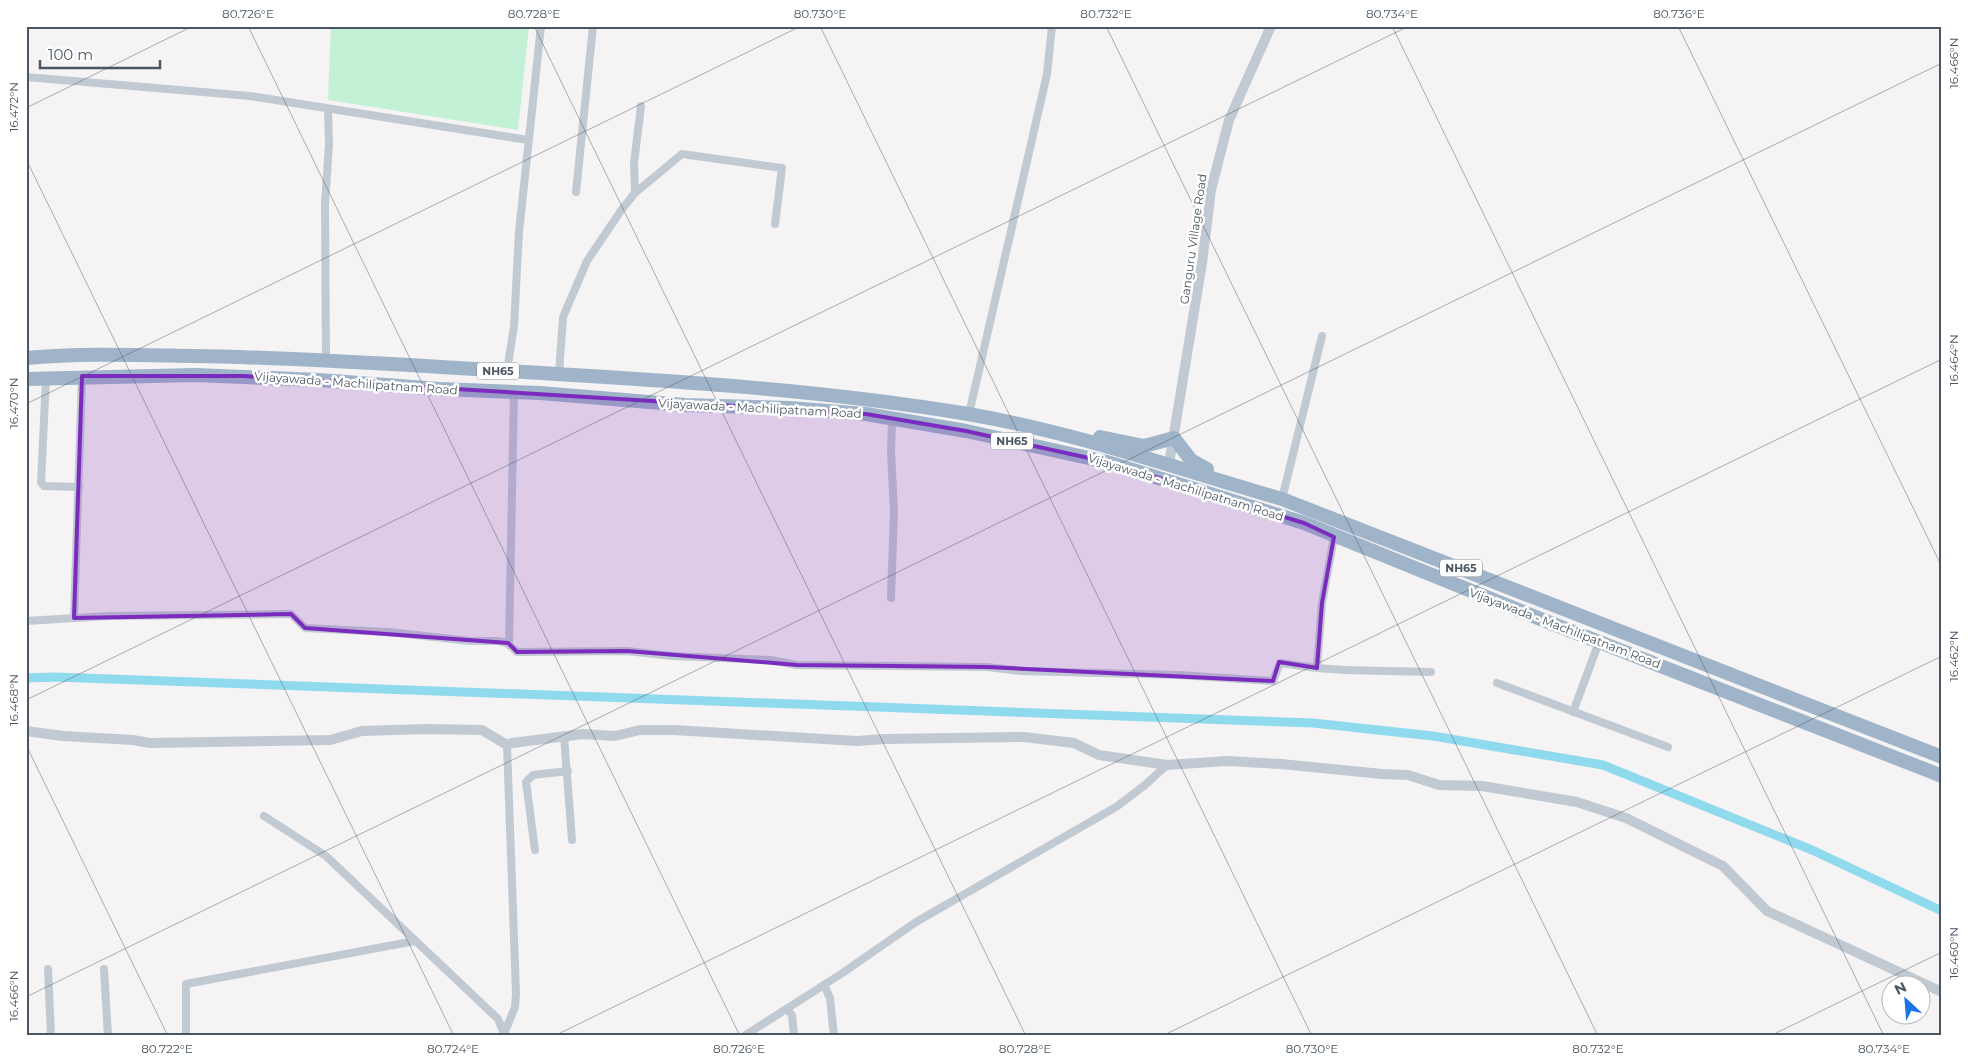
<svg xmlns="http://www.w3.org/2000/svg" width="1968" height="1062" viewBox="0 0 1968 1062" font-family="Montserrat,sans-serif">
<style>
.green{fill:#c3f1d5}
.lines{fill:none;stroke-linecap:round;stroke-linejoin:round}
.canal{stroke:#90daee;stroke-width:9}
.minor{stroke:#c1cad2;stroke-width:8}
.tertiary{stroke:#c1cad2;stroke-width:10}
.trunk{stroke:#9fb4c9;stroke-width:14}
.marked{fill:#7b2cbf;fill-opacity:0.2;stroke:#7b2cbf;stroke-width:4;stroke-linejoin:round}
.ticks{fill:none;stroke:#4a5661;stroke-width:1;stroke-opacity:0.45}
.labels{text-anchor:middle;dominant-baseline:central;stroke-width:5;stroke-linejoin:round;paint-order:stroke}
.shield{fill:#fff;stroke:#808990;stroke-width:1}
.shield-label{font-size:11px;font-weight:bold;fill:#4a5661}
.street-label{font-size:12px;fill:#4a5661;stroke:#fff}
.neatline{fill:none;stroke:#4a5661;stroke-width:2}
.ticks-label{font-size:12px;text-anchor:middle;fill:#4a5661}
</style>
<rect width="100%" height="100%" fill="#f5f3f3"/>
<polygon class="green" points="331,26 529,26 518,130 328,100"/>
<g class="lines">
<polyline class="canal" points="26,678 55,677 1313,723 1433,736 1603,765 1812,850 1942,911"/>
<g class="minor">
<polyline points="26,77 250,96 528,140"/>
<polyline points="576,192 593,26"/>
<polyline points="635,193 634,163 641,106"/>
<polyline points="326,360 325,204 329,144 328,110"/>
<polyline points="507,371 514,326 519,232 541,26"/>
<polyline points="559,374 563,317 587,261 622,209 635,193 682,154 782,168 775,224"/>
<polyline points="46,378 41,482 44,486 79,487"/>
<polyline points="969,414 1047,74 1052,26"/>
<polyline points="1282,499 1322,336"/>
<polyline points="891,598 894,511 891,452 892,419"/>
<polyline points="74,618 82,376"/>
<polyline points="26,621 108,616 291,614 305,628 388,632 470,641 499,641 507,643 517,652 627,651 672,656 770,660 797,665 987,667 1021,671 1179,675 1273,681 1280,663 1317,668 1322,603 1334,537"/>
<polyline points="509,645 514,392"/>
<path d="M1317,668C1355,672 1393,670 1431,672"/>
<polyline points="1497,683 1668,747"/>
<polyline points="1573,712 1599,642"/>
<polyline points="564,736 572,840"/>
<polyline points="264,816 326,856 498,1019 505,1036"/>
<polyline points="535,850 526,782 533,775 568,771"/>
<polyline points="48,969 51,1036"/>
<polyline points="104,969 108,1036"/>
<polyline points="824,985 830,998 834,1036"/>
<polyline points="787,1009 792,1015 794,1036"/>
<polyline points="504,1034 515,1007 516,994 507,745"/>
<polyline points="186,1036 186,984 415,941"/>
<polyline points="744,1036 841,974 916,922 1116,807 1145,785 1167,765"/>
</g>
<g class="tertiary">
<polyline points="1169,464 1202,263 1211,190 1229,120 1271,26"/>
<polyline points="26,731 63,736 133,740 150,743 330,740 362,731 425,729 482,730 507,745 512,743 583,734 615,736 640,730 674,730 857,741 885,739 1024,737 1074,743 1099,755 1167,765 1227,761 1281,764 1382,774 1408,775 1439,785 1482,786 1577,802 1626,818 1723,866 1767,911 1942,992"/>
</g>
<g class="trunk">
<path d="M26,358C81,353 137,355 192,356C275,357 358,362 441,367C616,378 794,385 968,414C1074,432 1178,469 1282,499L1942,757"/>
<polyline points="26,379 195,375 319,380 440,389 540,393 685,405 789,408 866,414 966,431 1107,462 1304,523 1538,618 1942,776"/>
<polyline points="1100,437 1144,446 1174,438 1191,460 1207,469"/>
</g>
</g>
<path class="marked" d="M82,376H243L866,414L966,431L1107,462L1304,523L1334,537L1322,603L1317,668L1279,662L1273,681L987,667L797,665L627,651L517,652L508,643L305,628L291,614L74,618Z"/>
<path class="ticks" d="M248,26L740,1036M534,26L1026,1036M820,26L1312,1036M1106,26L1598,1036M1392,26L1884,1036M1678,26L1942,567M26,108L193,26M26,159L454,1036M26,404L801,26M26,700L1409,26M26,745L168,1036M26,997L1942,63M554,1036L1942,359M1162,1036L1942,656M1770,1036L1942,952"/>
<g class="labels">
<g class="shield">
<rect x="477" y="362.5" width="42" height="17" rx="4"/>
<rect x="991" y="432.5" width="42" height="17" rx="4"/>
<rect x="1440" y="559.5" width="42" height="17" rx="4"/>
</g>
<g class="shield-label">
<text x="498" y="371">NH65</text>
<text x="1012" y="441">NH65</text>
<text x="1461" y="568">NH65</text>
</g>
<g class="street-label">
<text transform="translate(1193 239) rotate(-82)">Ganguru Village Road</text>
<text transform="translate(356 383) rotate(4)">Vijayawada - Machilipatnam Road</text>
<text transform="translate(760 408) rotate(3)">Vijayawada - Machilipatnam Road</text>
<text transform="translate(1186 487) rotate(17)">Vijayawada - Machilipatnam Road</text>
<text transform="translate(1565 628) rotate(21)">Vijayawada - Machilipatnam Road</text>
</g>
</g>
<rect width="1968" height="1062" fill="none" stroke="#ffffff" stroke-width="55"/>
<g transform="translate(1906 1000) rotate(334)"><circle r="24" fill="#ffffff" stroke="#b7bbc0"/>
<path d="M0-4L9 19L0 12L-9 19Z" fill="#1a73e8"/>
<text y="-8" font-size="14" font-weight="bold" text-anchor="middle" fill="#4a5661">N</text>
</g>
<path d="M40 60v8h120v-8" fill="none" stroke="#4a5661" stroke-width="2.5"/>
<text x="48" y="60" font-size="15" fill="#4a5661" stroke="#ffffff" stroke-width="4" paint-order="stroke">100 m</text>
<rect x="28" y="28" width="1912" height="1006" class="neatline"/>
<g class="ticks-label">
<text x="248" y="18">80.726°E</text>
<text x="534" y="18">80.728°E</text>
<text x="820" y="18">80.730°E</text>
<text x="1106" y="18">80.732°E</text>
<text x="1392" y="18">80.734°E</text>
<text x="1679" y="18">80.736°E</text>
<text transform="translate(1954 63) rotate(-90)" y="4">16.466°N</text>
<text transform="translate(14 107) rotate(-90)" y="4">16.472°N</text>
<text transform="translate(1954 360) rotate(-90)" y="4">16.464°N</text>
<text transform="translate(14 403) rotate(-90)" y="4">16.470°N</text>
<text transform="translate(1954 656) rotate(-90)" y="4">16.462°N</text>
<text transform="translate(14 700) rotate(-90)" y="4">16.468°N</text>
<text transform="translate(1954 953) rotate(-90)" y="4">16.460°N</text>
<text transform="translate(14 996) rotate(-90)" y="4">16.466°N</text>
<text x="167" y="1053">80.722°E</text>
<text x="453" y="1053">80.724°E</text>
<text x="739" y="1053">80.726°E</text>
<text x="1025" y="1053">80.728°E</text>
<text x="1312" y="1053">80.730°E</text>
<text x="1598" y="1053">80.732°E</text>
<text x="1884" y="1053">80.734°E</text>
</g>
</svg>
